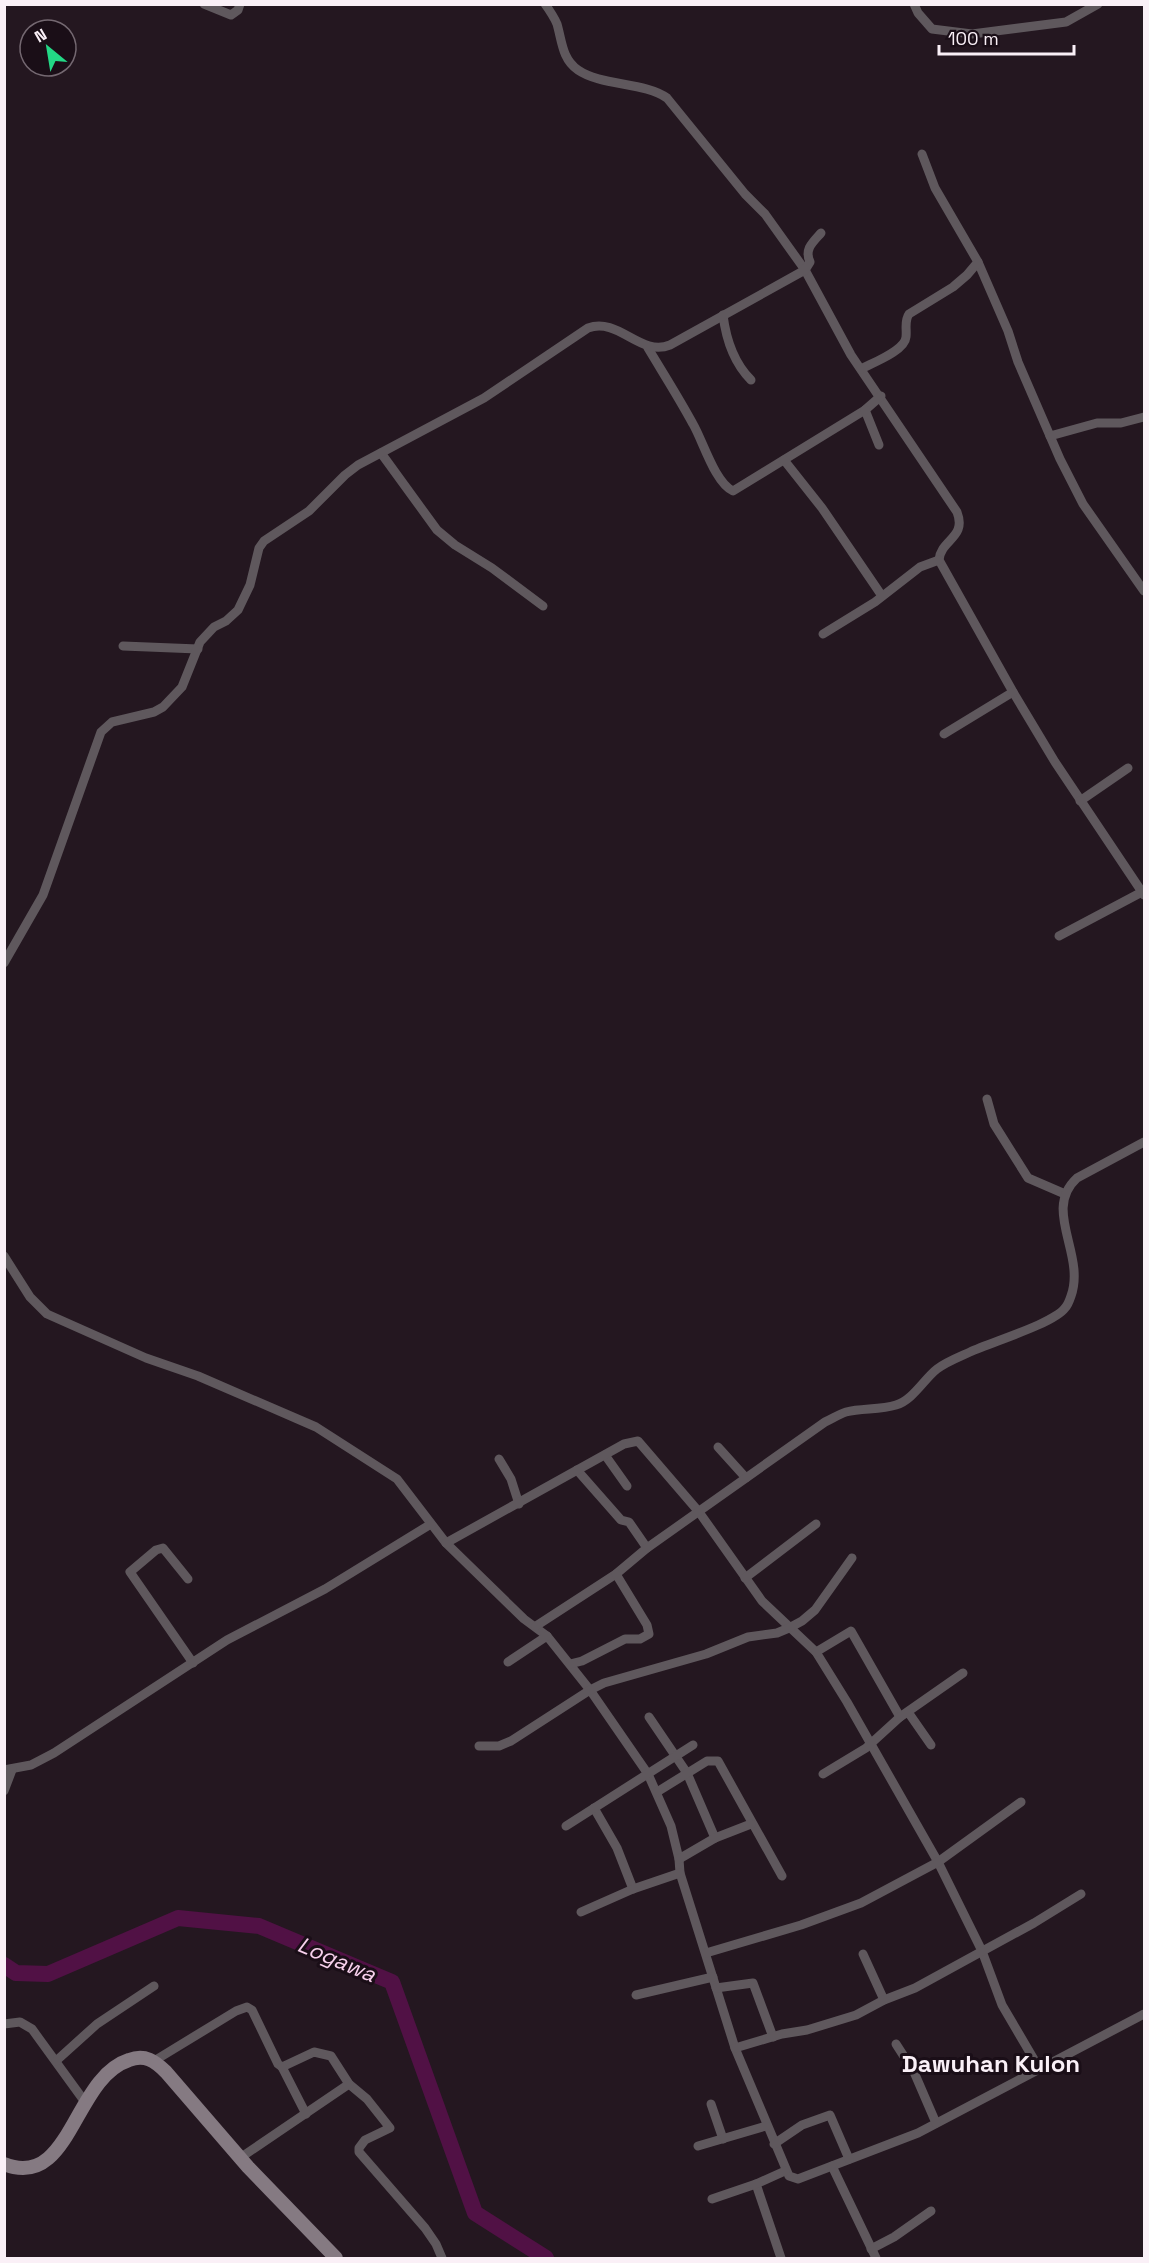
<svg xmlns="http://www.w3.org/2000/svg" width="1149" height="2263" viewBox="0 0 1149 2263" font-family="'Space Grotesk',sans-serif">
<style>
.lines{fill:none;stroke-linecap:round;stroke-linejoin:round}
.river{stroke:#511145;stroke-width:16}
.street{stroke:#5f585d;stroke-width:9}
.secondary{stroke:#857a82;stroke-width:14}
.labels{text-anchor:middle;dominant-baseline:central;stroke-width:6;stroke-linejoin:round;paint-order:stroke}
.water-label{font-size:22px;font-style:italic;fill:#f8d1ed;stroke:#1a0e17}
.quarter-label{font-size:24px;font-weight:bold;fill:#faf0f7;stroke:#1a0e17}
</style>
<rect width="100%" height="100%" fill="#241720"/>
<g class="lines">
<polyline class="river" points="4,1965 16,1973 48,1974 178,1918 259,1926 392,1982 475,2213 546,2258"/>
<g class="street">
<polyline points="204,4 231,15 238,10 240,4"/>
<path d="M545,4C550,11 554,17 557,24C562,41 562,59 578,70C601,86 645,82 667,98L745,194L765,214L805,270L851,355L957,512C967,538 941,539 939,560L1013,692L1055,762L1144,895"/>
<polyline points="914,4 918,13 932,29 972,34 1066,22 1098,4"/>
<polyline points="978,262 1008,331 1018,362 1060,459 1083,504 1144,591"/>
<path d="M723,315C726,339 734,363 751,380"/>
<path d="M648,348C663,373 679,398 693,424C703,441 715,483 733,491L865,410L881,396"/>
<path d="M861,369C872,363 905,351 906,337C907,329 904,321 909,314L953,287L967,275L978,262L935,188L922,154"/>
<polyline points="865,410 879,445"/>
<polyline points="1050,436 1097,423 1121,423 1144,417"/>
<polyline points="381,453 437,530 455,545 492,568 543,606"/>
<polyline points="784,460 822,508 882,596"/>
<polyline points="823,634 875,602 920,567 939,560"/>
<polyline points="123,646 198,649"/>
<polyline points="944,734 1013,692"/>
<polyline points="1080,801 1128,768"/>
<polyline points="1059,936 1142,892"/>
<path d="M4,963L43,895L101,732L112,722L154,712L163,707L182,687L200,642L214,627L226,621L238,610L250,585L259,548L264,541L309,511L345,475L358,465L484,398L588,328C619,317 640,357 670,345L805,270L810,262C804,249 813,242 821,233"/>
<polyline points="987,1099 994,1124 1028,1178 1065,1194"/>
<polyline points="4,1256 30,1297 47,1314 146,1358 198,1376 316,1427 397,1479 446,1543 524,1619 547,1636 590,1690 648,1774 671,1826 679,1859 680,1873 735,2048 789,2176 798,2179 918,2133 1144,2014"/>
<polyline points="718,1447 746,1478"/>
<polyline points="605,1455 627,1486"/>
<polyline points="499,1459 511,1479 519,1504"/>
<polyline points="577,1470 621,1520 629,1522 647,1548"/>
<polyline points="446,1543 624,1444 638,1441 699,1512 762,1601 816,1652 847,1702 938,1862 982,1951 1002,2005 1039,2068"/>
<polyline points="745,1578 816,1524"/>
<polyline points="188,1579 163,1548 156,1550 130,1572 193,1663"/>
<path d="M536,1626L616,1574L647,1548L825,1422C832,1419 839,1414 846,1412C862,1408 880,1410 896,1405C913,1400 924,1379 937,1369C946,1362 959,1357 970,1352C991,1342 1053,1324 1065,1308C1068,1305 1070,1299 1071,1296C1086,1254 1042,1210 1077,1178L1144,1142"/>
<polyline points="816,1652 851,1631 900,1717"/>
<polyline points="508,1662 547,1636"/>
<polyline points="570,1664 582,1661 625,1639 640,1639 649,1634 647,1625 616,1574"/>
<polyline points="908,1712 931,1745"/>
<polyline points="649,1717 687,1773 715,1838"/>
<polyline points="479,1746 499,1746 511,1741 590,1690 604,1683 706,1654 748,1637 777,1633 789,1628 802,1621 815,1610 852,1558"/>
<polyline points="4,1770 31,1765 54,1753 227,1640 325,1589 431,1524"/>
<polyline points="823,1774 866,1748 900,1717 963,1673"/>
<polyline points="4,1791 12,1770"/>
<polyline points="657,1792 707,1761 718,1761 782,1876"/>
<polyline points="594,1808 617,1848 633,1889"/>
<polyline points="566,1826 693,1745"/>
<polyline points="679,1859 715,1838 751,1824"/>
<polyline points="581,1912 633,1889 680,1873"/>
<polyline points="706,1953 801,1925 861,1903 938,1862 1021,1802"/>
<polyline points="863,1954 884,2000"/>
<polyline points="716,1988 753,1983 773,2037"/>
<polyline points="636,1995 713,1977"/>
<polyline points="4,2024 20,2022 32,2029 85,2102"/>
<polyline points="896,2044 914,2072 936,2123"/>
<polyline points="735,2048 782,2034 807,2030 856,2015 884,2000 915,1988 1034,1923 1081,1894"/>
<polyline points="56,2061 97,2024 154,1986"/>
<polyline points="154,2061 236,2011 247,2007 252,2010 278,2064 282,2067 314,2052 331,2056 349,2084 367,2099 390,2128 365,2140 359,2148 359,2152 425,2228 436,2244 442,2258"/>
<polyline points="282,2067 306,2114"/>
<polyline points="711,2104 723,2139"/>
<polyline points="774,2144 802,2125 830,2115 849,2159"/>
<polyline points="698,2146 766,2126"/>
<polyline points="240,2158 349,2084"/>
<polyline points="832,2166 876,2258"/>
<polyline points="756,2184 781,2258"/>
<polyline points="712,2199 756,2184 785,2171"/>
<polyline points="871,2249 894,2237 931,2211"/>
</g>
<path class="secondary" d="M4,2164C71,2191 73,2078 129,2060C145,2054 155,2061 166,2072L248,2167L336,2258"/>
</g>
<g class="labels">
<g class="water-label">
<text transform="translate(337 1959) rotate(23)">Logawa</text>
</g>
<g class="quarter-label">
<text x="991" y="2063">Dawuhan Kulon</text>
</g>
</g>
<rect width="1149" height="2263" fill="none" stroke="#faf0f7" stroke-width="12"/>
<g transform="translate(48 48) rotate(330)"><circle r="28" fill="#1a0e17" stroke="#746871" stroke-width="1.5"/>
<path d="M0-4.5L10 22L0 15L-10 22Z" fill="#23d886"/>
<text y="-9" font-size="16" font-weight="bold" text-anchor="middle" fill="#faf0f7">N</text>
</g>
<path d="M939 45v9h135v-9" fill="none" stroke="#faf0f7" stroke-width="3"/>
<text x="948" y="45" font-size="18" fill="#faf0f7" stroke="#1a0e17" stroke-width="4.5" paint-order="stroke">100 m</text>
</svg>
